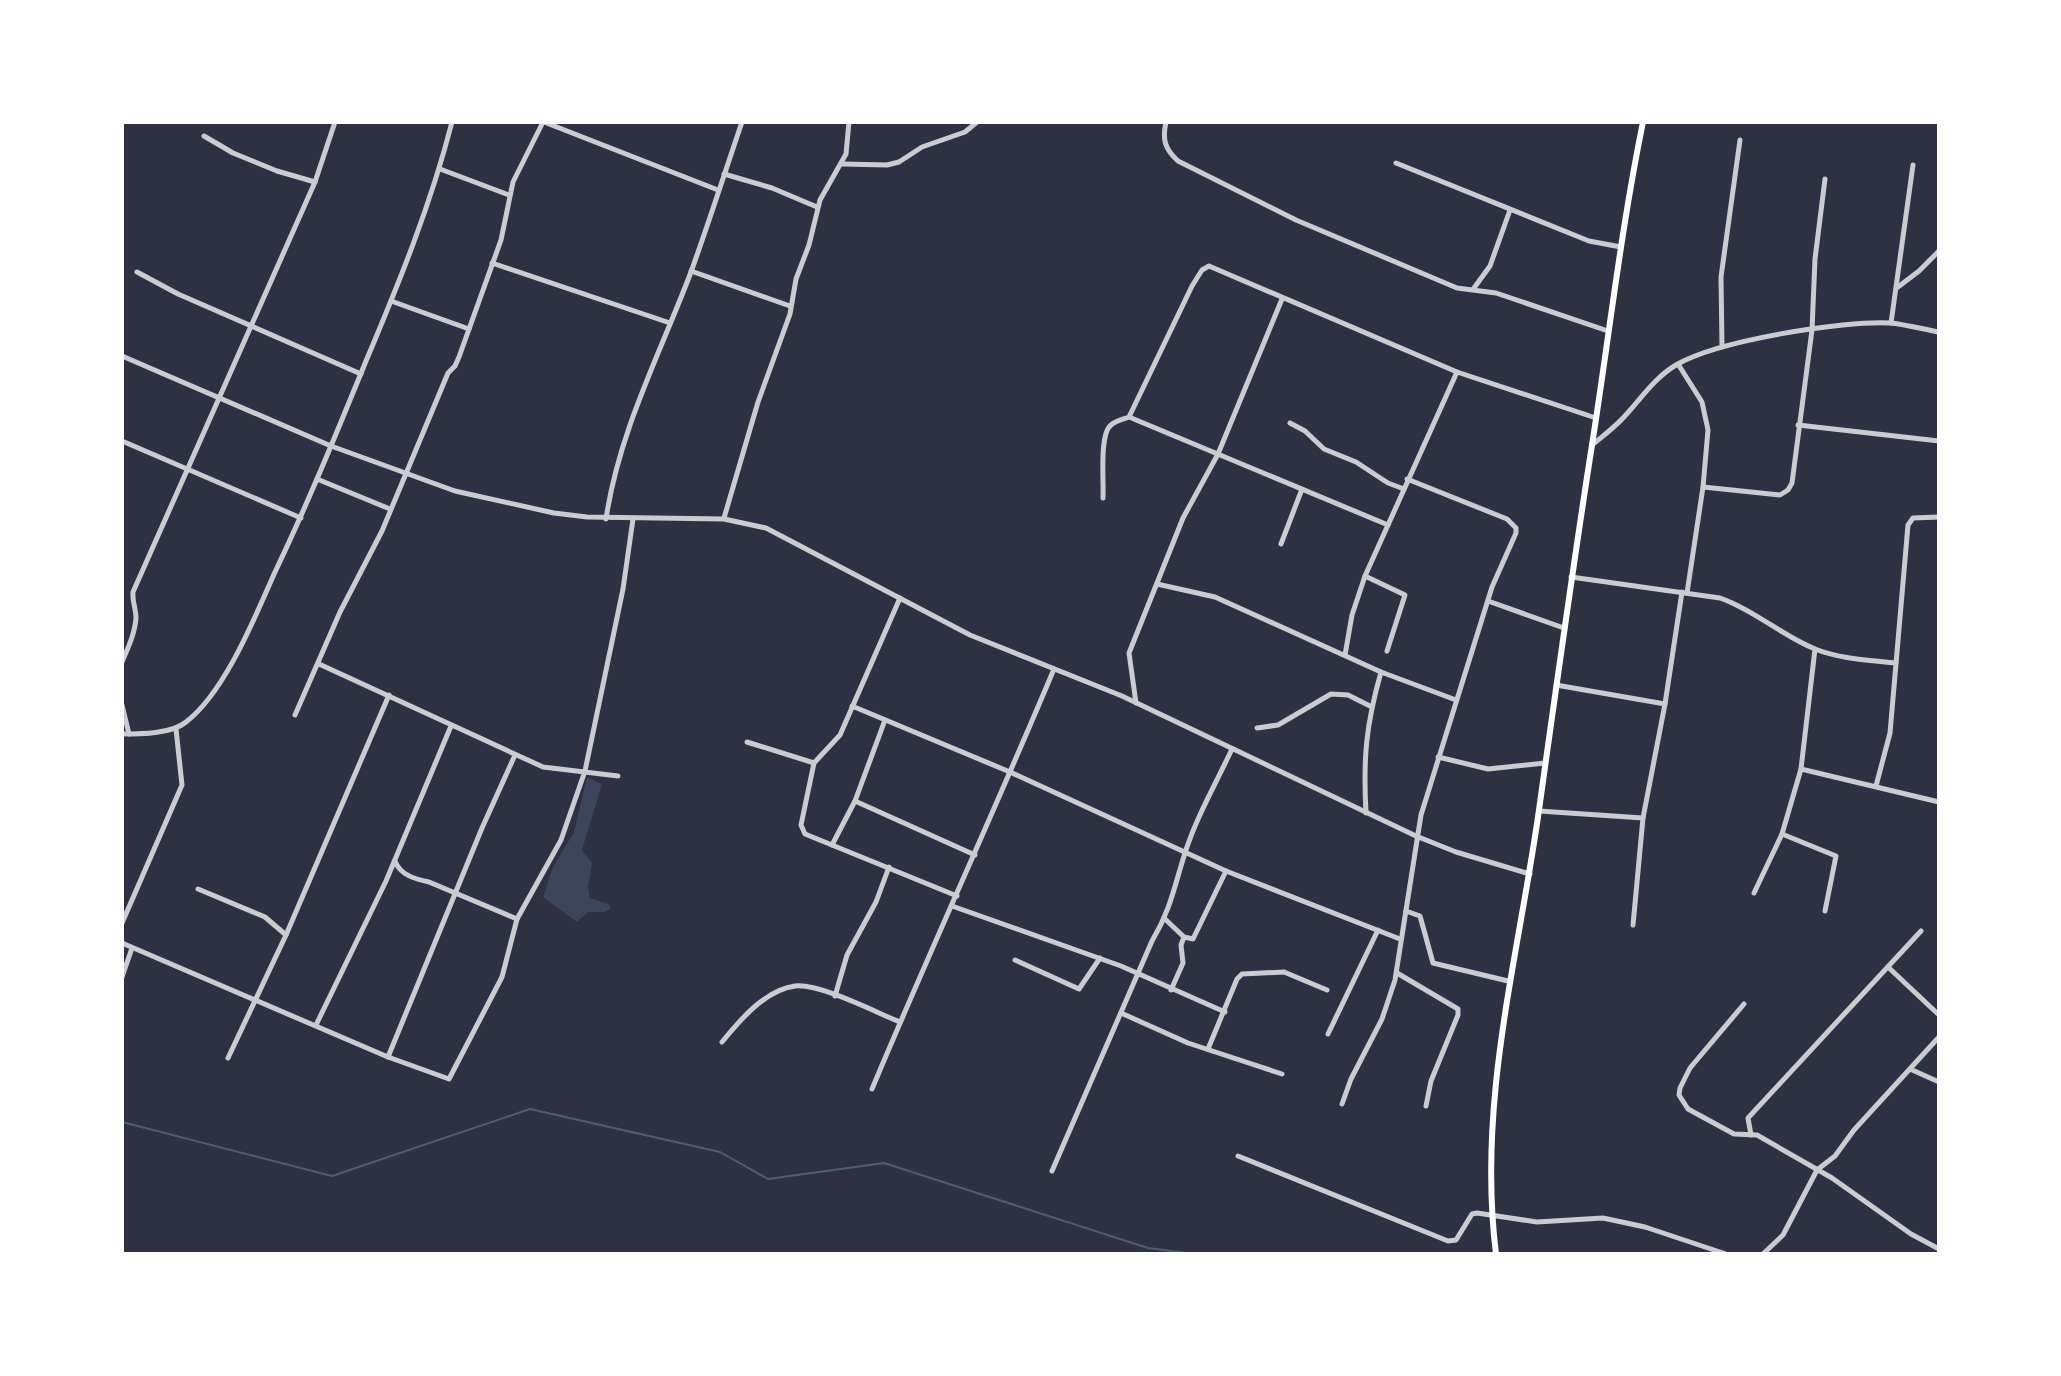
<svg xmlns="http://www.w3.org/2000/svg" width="2061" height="1376" viewBox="0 0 2061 1376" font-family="'Open Sans',sans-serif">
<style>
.green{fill:#3c4559}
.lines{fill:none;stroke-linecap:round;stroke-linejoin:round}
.stream{stroke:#4f5d75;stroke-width:2}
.minor{stroke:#caccd0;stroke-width:5}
.secondary{stroke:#fff;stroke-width:6}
</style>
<rect width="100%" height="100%" fill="#2d3142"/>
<polygon class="green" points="587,777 602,784 582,850 592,863 588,887 590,898 609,904 611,909 604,912 588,912 577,922 543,897 553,867 574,832"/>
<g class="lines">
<polyline class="stream" points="122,1122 332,1176 530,1109 720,1152 768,1179 884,1163 1148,1248 1195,1254"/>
<g class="minor">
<polyline points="544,122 718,190"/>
<path d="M1166,122C1162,140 1165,149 1178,161L1296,220L1457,288L1496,293L1608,331"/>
<polyline points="204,136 233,153 277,171 315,182"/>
<polyline points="1396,163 1589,241 1621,247"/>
<polyline points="843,164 887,165 899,162 922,147 965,132 977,122"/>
<polyline points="440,169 509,195"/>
<polyline points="724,174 772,188 817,207"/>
<polyline points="492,263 670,323"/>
<polyline points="691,271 790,306"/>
<polyline points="137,272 178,294 361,374"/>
<polyline points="1898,287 1919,271 1939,251"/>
<polyline points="1474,288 1490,266 1510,210"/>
<polyline points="391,301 469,329"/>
<polyline points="1891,323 1913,165"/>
<polyline points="1722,347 1721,277 1740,140"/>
<polyline points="122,356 331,446 455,491 554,513 587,517 724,519 766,528 970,635 1122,696 1416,836 1456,852 1530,874"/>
<polyline points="1678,364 1702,402 1708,430 1703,487 1687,593"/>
<polyline points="1129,417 1192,286 1202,270 1209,266 1457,372 1596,418"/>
<polyline points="1290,423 1305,431 1324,449 1356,462 1388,483 1404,489"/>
<polyline points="1798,425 1939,441"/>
<polyline points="122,441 301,518"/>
<path d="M1592,445C1603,436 1615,427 1624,417C1641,399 1654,378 1676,365C1716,341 1843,320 1891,323C1907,325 1923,329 1939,332"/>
<polyline points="317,479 390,509"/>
<polyline points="1703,487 1780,495 1788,490 1792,483 1812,330 1815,259 1825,179"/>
<path d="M1103,498C1104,483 1099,434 1111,425C1115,421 1124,419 1129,417L1388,525"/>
<polyline points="724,518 758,402 790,314 796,279 809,245 820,200 846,154 849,122"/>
<path d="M606,519C619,431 660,354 691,272C709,222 725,172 742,122"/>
<polyline points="1281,544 1302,489"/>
<polyline points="1365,576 1405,595 1387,651"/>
<path d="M1571,577L1720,598C1754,610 1781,635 1815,649C1840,659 1869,660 1896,663"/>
<polyline points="1157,584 1215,597 1381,672 1456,700"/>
<polyline points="1488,601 1564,628"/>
<polyline points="1345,655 1352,615 1365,576 1457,372"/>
<path d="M122,662C128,648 135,633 136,618C136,609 132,601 133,592L315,182L335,122"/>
<polyline points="319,664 543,767 618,776"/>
<polyline points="1556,685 1665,704"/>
<polyline points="1136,703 1129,653 1183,518 1218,454 1282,299"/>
<polyline points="122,705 129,734"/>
<polyline points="852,706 1010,772 1226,871 1400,939"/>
<polyline points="295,715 340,612 382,531 448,373 455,366 459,357 501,240 513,182 543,122"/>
<polyline points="1257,728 1278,725 1331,694 1348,695 1370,706"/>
<path d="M122,734C140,734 172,734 186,722C225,692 255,617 275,572C308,503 337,432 366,361C399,283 431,204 452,122"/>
<polyline points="747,742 814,763 801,825 805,834 957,896"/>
<polyline points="1438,757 1488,769 1545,763"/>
<polyline points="814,763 840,735 900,598"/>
<polyline points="1801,769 1939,802"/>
<polyline points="1876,786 1890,733 1908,525 1913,518 1939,517"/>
<polyline points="855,801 975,855"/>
<polyline points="1539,811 1643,818"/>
<path d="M1366,813C1363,758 1366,725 1381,672"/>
<polyline points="1782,834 1836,856 1825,911"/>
<polyline points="832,845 855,801 885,720"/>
<path d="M395,861C400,875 415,879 429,882L517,919"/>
<polyline points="198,889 265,917 286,935"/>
<polyline points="1754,893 1782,834 1801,769 1815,649"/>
<polyline points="952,906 1121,966 1225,1012"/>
<polyline points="1406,911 1420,916 1433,963 1508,981"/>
<polyline points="1165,919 1184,937 1193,939 1226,871"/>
<polyline points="122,923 182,785 176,729"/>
<polyline points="1633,925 1643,818 1665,704 1682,592"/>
<polyline points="122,943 388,1057 449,1079 502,977 517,919 561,840 585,771 623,589 633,519"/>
<polyline points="1015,960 1079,989 1100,958"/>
<polyline points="1888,967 1939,1015"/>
<polyline points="1397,973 1458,1009 1458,1015 1431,1081 1426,1106"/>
<polyline points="122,977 132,948"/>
<polyline points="1171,990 1183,963 1181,945 1184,937"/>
<polyline points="835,996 847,955 876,902 889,867"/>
<polyline points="1744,1004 1690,1068 1680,1088 1679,1095 1688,1109 1734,1134 1757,1135 1832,1178 1911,1234 1939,1249"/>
<polyline points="1121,1013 1188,1043 1282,1074"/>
<polyline points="316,1025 386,881 451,726"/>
<polyline points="1328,1034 1378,930"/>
<path d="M722,1042C740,1020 765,990 795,986C819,983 875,1012 900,1022"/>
<polyline points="1208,1049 1237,979 1242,974 1284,972 1327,990"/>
<polyline points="388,1057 482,828 515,755"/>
<polyline points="228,1058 286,935 389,695"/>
<polyline points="1910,1069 1939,1082"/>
<path d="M872,1089C931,948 995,810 1054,669"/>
<polyline points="1342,1104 1351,1079 1382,1019 1395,980 1421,815 1492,587 1516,533 1516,528 1507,519 1407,479"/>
<polyline points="1751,1135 1748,1118 1921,931"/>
<polyline points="1238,1156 1448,1241 1456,1240 1472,1214 1477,1213 1537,1222 1603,1218 1645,1227 1726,1254"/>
<path d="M1052,1171L1152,941C1171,909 1174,887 1185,853C1196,818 1216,783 1232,749"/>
<polyline points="1763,1254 1783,1235 1817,1170 1835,1156 1854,1130 1939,1037"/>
</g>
<path class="secondary" d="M1496,1254C1477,1102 1518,959 1539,810C1556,688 1573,566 1592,445C1609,337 1621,229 1643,122"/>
</g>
<rect width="2061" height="1376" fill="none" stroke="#ffffff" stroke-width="248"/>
</svg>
